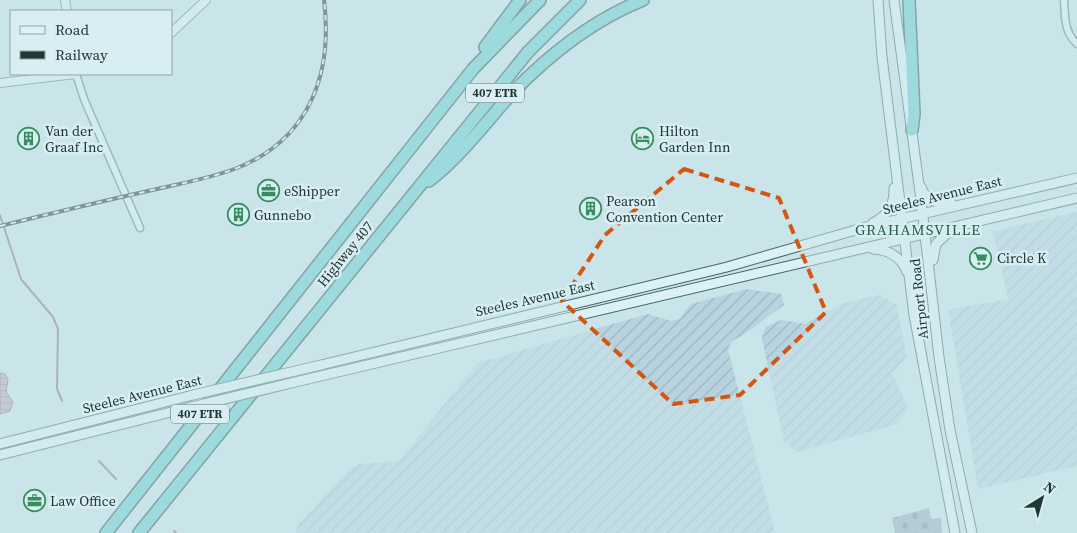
<svg xmlns="http://www.w3.org/2000/svg" width="1077" height="533" viewBox="0 0 1077 533" font-family="'Source Serif 4',serif">
<style>
.farmland{fill:url(#farmland-furrows)}
.cemetery{fill:url(#cemetery-stones)}
.water{fill:url(#water-rules);stroke:#8c7187}
.lines{fill:none;stroke-linecap:round;stroke-linejoin:round}
.stream{stroke:#8c7187;stroke-width:2}
.minor-casing{stroke:#608484;stroke-width:9}
.tertiary-casing{stroke:#608484;stroke-width:10}
.secondary-casing{stroke:#436665;stroke-width:11}
.motorway-casing{stroke:#335351;stroke-width:14}
.minor{stroke:#dcf1f5;stroke-width:6}
.tertiary{stroke:#dcf1f5;stroke-width:8}
.secondary{stroke:#dcf1f5;stroke-width:9}
.motorway{stroke:#65ccce;stroke-width:11}
.rail-casing{stroke:#223735;stroke-width:4}
.rail{stroke:#d8eef2;stroke-width:2;stroke-dasharray:5.5;stroke-linecap:butt}
.secondary-bridge-casing{stroke:#436665;stroke-width:11;stroke-linecap:butt}
.secondary-bridge{stroke:#dcf1f5;stroke-width:9}
.marked{fill:none;stroke:#d45610;stroke-width:4;stroke-dasharray:10 6;stroke-linejoin:round}
.labels{text-anchor:middle;dominant-baseline:central;stroke-width:5;stroke-linejoin:round;paint-order:stroke}
.shield{fill:#d8eef2;stroke:#596e6e;stroke-width:1}
.shield-label{font-size:12px;font-weight:bold;fill:#223735}
.poi-label{font-size:14px;fill:#223735;stroke:#d8eef2;text-anchor:start}
.street-label{font-size:14px;fill:#223735;stroke:#d8eef2}
.neighbourhood-label{font-size:15px;letter-spacing:1px;fill:#265e4c;stroke:#d8eef2}
</style>
<defs>
<pattern id="farmland-furrows" width="10" height="10" patternUnits="userSpaceOnUse" patternTransform="scale(1.25)"><rect width="10" height="10" fill="#b8d3df"/><path d="M-1 1l2-2M0 10L10 0M9 11l2-2" fill="none" stroke="#9eb6c0"/></pattern>
<pattern id="cemetery-stones" width="16" height="16" patternUnits="userSpaceOnUse" patternTransform="scale(1.25)"><rect width="16" height="16" fill="#9caabd"/><path d="M2 7V4a2 2 0 0 1 4 0v3zM10 15v-3a2 2 0 0 1 4 0v3z" fill="#7f8b9a"/></pattern>
<pattern id="water-rules" width="6" height="5" patternUnits="userSpaceOnUse" patternTransform="scale(1.25)"><rect width="6" height="5" fill="#bfaabb"/><path d="M0 2.5h6" fill="none" stroke="#9b8b99"/></pattern>
</defs>
<rect width="100%" height="100%" fill="#cae5ea"/>
<g class="farmland">
<polygon points="1077,212 1077,466 978,489 948,310 1008,299 993,231"/>
<polygon points="746,289 781,294 784,305 743,335 731,342 728,350 774,527 773,533 296,533 298,525 348,470 359,464 399,461 477,363 648,314 671,321 679,319 691,304"/>
<polygon points="879,295 896,304 907,357 892,373 908,409 897,424 797,452 784,442 762,339 765,327 781,320 805,324 840,304"/>
</g>
<polygon class="cemetery" points="929,508 931,519 941,518 942,533 895,533 892,518"/>
<polygon class="water" points="0,373 5,374 8,380 6,392 13,402 10,411 0,414"/>
<g class="lines">
<g class="stream">
<polyline points="0,215 21,279 53,317 58,329 57,389 62,401"/>
<polyline points="99,461 116,479"/>
<polyline points="174,531 176,533"/>
</g>
<defs>
<g id="minor">
<path d="M1064,0C1065,17 1064,32 1077,44"/>
<polyline points="76,74 84,99 140,228"/>
</g>
<g id="tertiary">
<polyline points="65,0 67,11"/>
<polyline points="171,33 206,0"/>
<polyline points="0,83 75,74"/>
</g>
<g id="secondary">
<polyline points="878,0 882,57 914,315 955,533"/>
<polyline points="894,0 921,200 939,357 950,430 972,533"/>
<path d="M921,187C926,201 938,205 951,202"/>
<path d="M873,223C887,216 895,204 894,188"/>
<path d="M873,249C889,250 901,256 907,272"/>
<polyline points="933,260 936,244 951,230"/>
<polyline points="321,365 727,267 866,227 1077,178"/>
<polyline points="308,379 1077,198"/>
<polyline points="0,444 193,395"/>
<polyline points="0,455 179,410"/>
</g>
<g id="motorway">
<polyline points="909,0 914,114 912,130"/>
<polyline points="485,47 520,0"/>
<path d="M429,181C461,156 486,122 513,92C550,54 593,20 643,0"/>
<polyline points="106,533 473,69 540,0"/>
<polyline points="139,533 528,52 580,0"/>
</g>
</defs>
<use href="#minor" class="minor-casing"/>
<use href="#tertiary" class="tertiary-casing"/>
<use href="#secondary" class="secondary-casing"/>
<use href="#motorway" class="motorway-casing"/>
<use href="#minor" class="minor"/>
<use href="#tertiary" class="tertiary"/>
<use href="#secondary" class="secondary"/>
<use href="#motorway" class="motorway"/>
<defs>
<path id="rail" d="M0,226C49,214 99,202 148,191C177,184 209,179 237,168C310,139 333,73 324,0"/>
</defs>
<use href="#rail" class="rail-casing"/>
<use href="#rail" class="rail"/>
<defs>
<g id="secondary-bridge">
<polyline points="193,395 321,365"/>
<polyline points="179,410 308,379"/>
</g>
</defs>
<use href="#secondary-bridge" class="secondary-bridge-casing"/>
<use href="#secondary-bridge" class="secondary-bridge"/>
</g>
<path d="M0 0H1077V533H0ZM684,169L779,198L826,312L740,395L673,404L562,301L605,235Z" fill="#cae5ea" fill-opacity=".55" fill-rule="evenodd"/>
<path class="marked" d="M684,169L779,198L826,312L740,395L673,404L562,301L605,235Z"/>
<defs>
<symbol id="building-ring" viewBox="-11 -11 22 22"><circle r="9.5" fill="#d8eef2" stroke="#378d5e" stroke-width="1.5"/><path d="M-4-6H4V6H1V3H-1V6H-4ZM-2.5-4.3h1.7v1.8h-1.7ZM.8-4.3h1.7v1.8H.8ZM-2.5-1h1.7V.8h-1.7ZM.8-1h1.7V.8H.8Z" fill="#378d5e"/></symbol>
<symbol id="hotel-ring" viewBox="-11 -11 22 22"><circle r="9.5" fill="#d8eef2" stroke="#378d5e" stroke-width="1.5"/><path d="M-6-4.5h1.5V1H6V5H4.5V3h-9V5H-6ZM-4 0a1.8 1.8 0 1 1 3.6 0ZM.5 0V-2.5h3Q6-2.5 6 0Z" fill="#378d5e"/></symbol>
<symbol id="office-ring" viewBox="-11 -11 22 22"><circle r="9.5" fill="#d8eef2" stroke="#378d5e" stroke-width="1.5"/><path d="M-6-3h4V-5.5h4V-3h4V5H-6ZM-1-4.5V-3h2v-1.5ZM-6 0V1H6V0Z" fill="#378d5e"/></symbol>
<symbol id="supermarket-ring" viewBox="-11 -11 22 22"><circle r="9.5" fill="#d8eef2" stroke="#378d5e" stroke-width="1.5"/><path d="M-6-5.5h2.5l.6 2H6L4.5 2H-2.5L-4.4-4H-6ZM-1.5 3.2a1.3 1.3 0 1 0 .1 0ZM3 3.2a1.3 1.3 0 1 0 .1 0Z" fill="#378d5e"/></symbol>
</defs>
<g fill-rule="evenodd">
<use href="#building-ring" x="16" y="126" width="25" height="25"/>
<use href="#hotel-ring" x="630" y="126" width="25" height="25"/>
<use href="#office-ring" x="256" y="178" width="25" height="25"/>
<use href="#building-ring" x="578" y="196" width="25" height="25"/>
<use href="#building-ring" x="226" y="202" width="25" height="25"/>
<use href="#supermarket-ring" x="968" y="246" width="25" height="25"/>
<use href="#office-ring" x="22" y="488" width="25" height="25"/>
</g>
<g class="labels">
<g class="shield">
<rect x="466" y="83.5" width="58" height="19" rx="4"/>
<rect x="171" y="404.5" width="58" height="19" rx="4"/>
</g>
<g class="shield-label">
<text x="495" y="93">407 ETR</text>
<text x="200" y="414">407 ETR</text>
</g>
<g class="poi-label">
<text x="45" y="131">Van der<tspan x="45" dy="16">Graaf Inc</tspan></text>
<text x="659" y="131">Hilton<tspan x="659" dy="16">Garden Inn</tspan></text>
<text x="284" y="191">eShipper</text>
<text x="606" y="201">Pearson<tspan x="606" dy="16">Convention Center</tspan></text>
<text x="254" y="215">Gunnebo</text>
<text x="997" y="258">Circle K</text>
<text x="50" y="501">Law Office</text>
</g>
<g class="street-label">
<text transform="translate(942 195) rotate(-14)">Steeles Avenue East</text>
<text transform="translate(345 254) rotate(-51)">Highway 407</text>
<text transform="translate(535 298) rotate(-13)">Steeles Avenue East</text>
<text transform="translate(919 299) rotate(-96)">Airport Road</text>
<text transform="translate(142 394) rotate(-14)">Steeles Avenue East</text>
</g>
<g class="neighbourhood-label">
<text x="918" y="229">GRAHAMSVILLE</text>
</g>
</g>
<rect x="10" y="10" width="162" height="65" fill="#d8eef2" stroke="#8fa5a6"/>
<rect x="20" y="26" width="25" height="8" fill="#dcf1f5" stroke="#8fa5a6"/>
<text x="55" y="35" font-size="15" fill="#223735">Road</text>
<rect x="20" y="51" width="25" height="8" fill="#223735" stroke="#8fa5a6"/>
<text x="55" y="60" font-size="15" fill="#223735">Railway</text>
<g transform="translate(1042 498) rotate(37)" stroke="#d8eef2" stroke-width="4" paint-order="stroke">
<path d="M0-4L9 19L0 12L-9 19Z" fill="#223735"/>
<text y="-8" font-size="14" font-weight="bold" text-anchor="middle" fill="#223735">N</text>
</g>
</svg>
